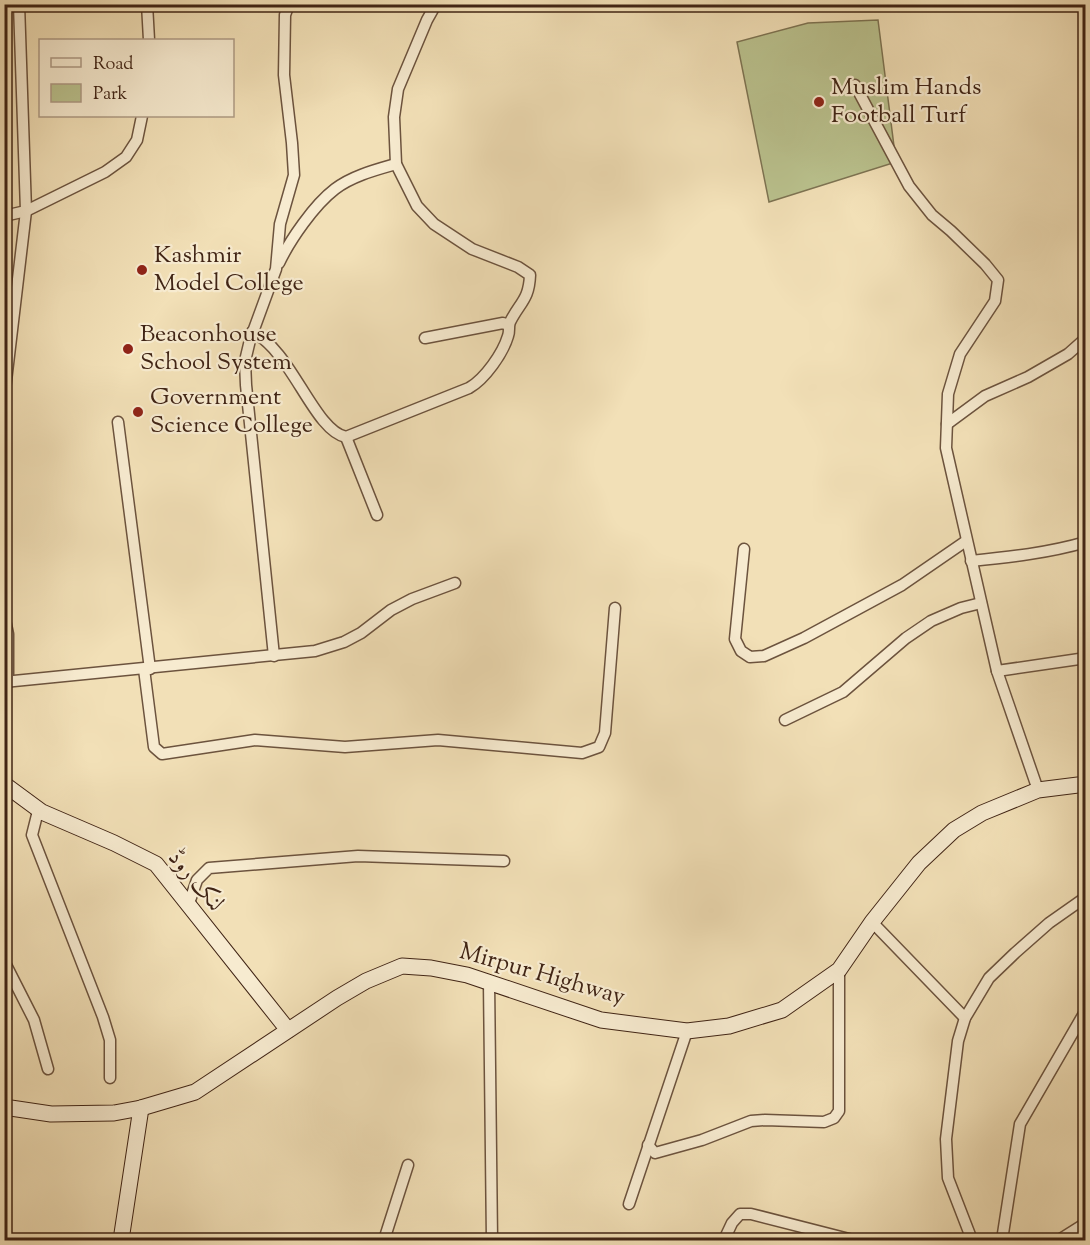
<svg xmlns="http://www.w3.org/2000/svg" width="1090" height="1245" viewBox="0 0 1090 1245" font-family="'Sorts Mill Goudy',Amiri,serif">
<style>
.green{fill:#bac28e;stroke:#7d7352;stroke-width:1.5}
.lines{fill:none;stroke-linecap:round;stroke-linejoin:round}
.street-casing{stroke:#6c533e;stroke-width:13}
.secondary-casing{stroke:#402415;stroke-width:17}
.street{stroke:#f7ebd0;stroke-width:10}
.secondary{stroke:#f7ebd0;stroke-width:15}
.poi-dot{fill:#8f2418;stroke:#f7ebd0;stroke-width:2}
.labels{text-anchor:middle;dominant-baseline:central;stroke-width:4.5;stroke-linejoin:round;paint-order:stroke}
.poi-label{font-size:24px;fill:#402415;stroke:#f7ebd0;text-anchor:start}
.street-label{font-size:24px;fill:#402415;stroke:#f7ebd0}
</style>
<rect width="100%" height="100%" fill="#f2e0b7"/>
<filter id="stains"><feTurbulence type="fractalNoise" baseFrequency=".00333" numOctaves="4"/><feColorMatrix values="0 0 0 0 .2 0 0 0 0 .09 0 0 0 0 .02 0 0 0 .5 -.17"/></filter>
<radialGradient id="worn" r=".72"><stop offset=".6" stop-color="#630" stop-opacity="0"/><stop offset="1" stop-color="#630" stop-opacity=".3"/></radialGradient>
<polygon class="green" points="878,20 896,162 769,202 737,42 808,23"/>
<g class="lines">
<defs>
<g id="street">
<polyline points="147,4 149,40"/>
<polyline points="855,85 909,186 932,215 951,231 985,264 998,280 995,301 960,354 948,394 946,448 997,671 1038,790"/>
<polyline points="4,216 26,211 105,172 126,157 137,140 142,116"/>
<path d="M279,263C290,240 314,205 335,189C352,176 375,170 396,164"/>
<path d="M252,332C291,349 314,431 346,437L469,388C485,379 503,353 508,336C510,331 508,327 510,322C520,302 529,300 530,275L518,267L472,249L434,224L417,206L396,164L394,117L398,89L427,20L436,4"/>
<polyline points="425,338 503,323 508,325"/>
<polyline points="4,398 26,211 19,4"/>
<polyline points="118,422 150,669"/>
<polyline points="947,424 985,396 1028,377 1068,354 1086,338"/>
<polyline points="346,437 377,515"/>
<polyline points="744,549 735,639 741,651 750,657 764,656 804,638 902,585 966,541"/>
<path d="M971,561C1010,557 1048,553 1086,542"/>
<polyline points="4,615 8,634 8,681"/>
<polyline points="274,656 246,385 245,361 250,340 276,269 280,224 294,175 292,143 284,75 285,15 289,4"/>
<polyline points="144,669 154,747 162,754 255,740 345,747 438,740 582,753 599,747 605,733 615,608"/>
<polyline points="997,671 1086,658"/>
<polyline points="4,682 315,651 344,642 361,633 391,610 412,599 455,583"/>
<polyline points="785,720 843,692 906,638 931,621 961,608 981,603"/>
<polyline points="42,812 37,815 32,835 103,1017 110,1040 110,1078"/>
<polyline points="188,906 197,880 209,868 358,856 504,861"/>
<polyline points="872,922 965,1018"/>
<polyline points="4,961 34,1020 48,1069"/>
<polyline points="489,982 492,1240"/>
<polyline points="648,1145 655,1153 702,1140 751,1121 765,1120 824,1122 834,1118 839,1111 839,970"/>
<polyline points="629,1204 687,1031"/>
<polyline points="384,1240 408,1165"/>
<polyline points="724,1240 732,1223 740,1214 751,1214 853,1240"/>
<polyline points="972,1240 948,1178 946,1139 958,1041 965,1018 989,978 1015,953 1049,923 1086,897"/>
<polyline points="1002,1240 1020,1124 1086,1010"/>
<polyline points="1059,1240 1086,1223"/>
</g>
<g id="secondary">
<polyline points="4,784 42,812 114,843 156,864 288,1030"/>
<polyline points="4,1107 51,1114 114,1113 141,1108 195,1092 337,998 366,981 402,966 431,968 467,975 601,1020 687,1031 729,1026 782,1010 839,970 872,922 919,863 954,830 982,813 1038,790 1086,784"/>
<polyline points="121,1240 141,1108"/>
</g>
</defs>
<use href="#street" class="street-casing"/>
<use href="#secondary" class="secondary-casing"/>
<use href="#street" class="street"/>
<use href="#secondary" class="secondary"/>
</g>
<g class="poi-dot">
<circle cx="819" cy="102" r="6"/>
<circle cx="142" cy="270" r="6"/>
<circle cx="128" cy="349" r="6"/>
<circle cx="138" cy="412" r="6"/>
</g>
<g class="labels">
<g class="poi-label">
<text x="831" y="88">Muslim Hands<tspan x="831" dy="28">Football Turf</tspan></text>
<text x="154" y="256">Kashmir<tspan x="154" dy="28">Model College</tspan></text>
<text x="140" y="335">Beaconhouse<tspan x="140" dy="28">School System</tspan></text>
<text x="150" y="398">Government<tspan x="150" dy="28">Science College</tspan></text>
</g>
<g class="street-label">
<text transform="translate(195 881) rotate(50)">لنک روڈ</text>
<text transform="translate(542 975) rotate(16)">Mirpur Highway</text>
</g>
</g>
<rect width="1090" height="1245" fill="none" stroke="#f2e0b7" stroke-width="24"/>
<rect x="6" y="6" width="1078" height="1233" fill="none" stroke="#402415" stroke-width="3"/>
<rect x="12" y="12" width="1066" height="1221" fill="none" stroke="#402415" stroke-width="1.5"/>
<rect x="39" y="39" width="195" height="78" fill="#f7ebd0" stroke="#ae9b85" stroke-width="1.5"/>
<rect x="51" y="58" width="30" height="9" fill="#f7ebd0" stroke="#ae9b85" stroke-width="1.5"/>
<text x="93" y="69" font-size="18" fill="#402415">Road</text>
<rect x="51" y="84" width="30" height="18" fill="#bac28e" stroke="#ae9b85" stroke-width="1.5"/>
<text x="93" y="99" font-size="18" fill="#402415">Park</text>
<rect width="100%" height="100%" filter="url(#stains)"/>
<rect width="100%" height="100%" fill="url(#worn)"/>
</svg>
